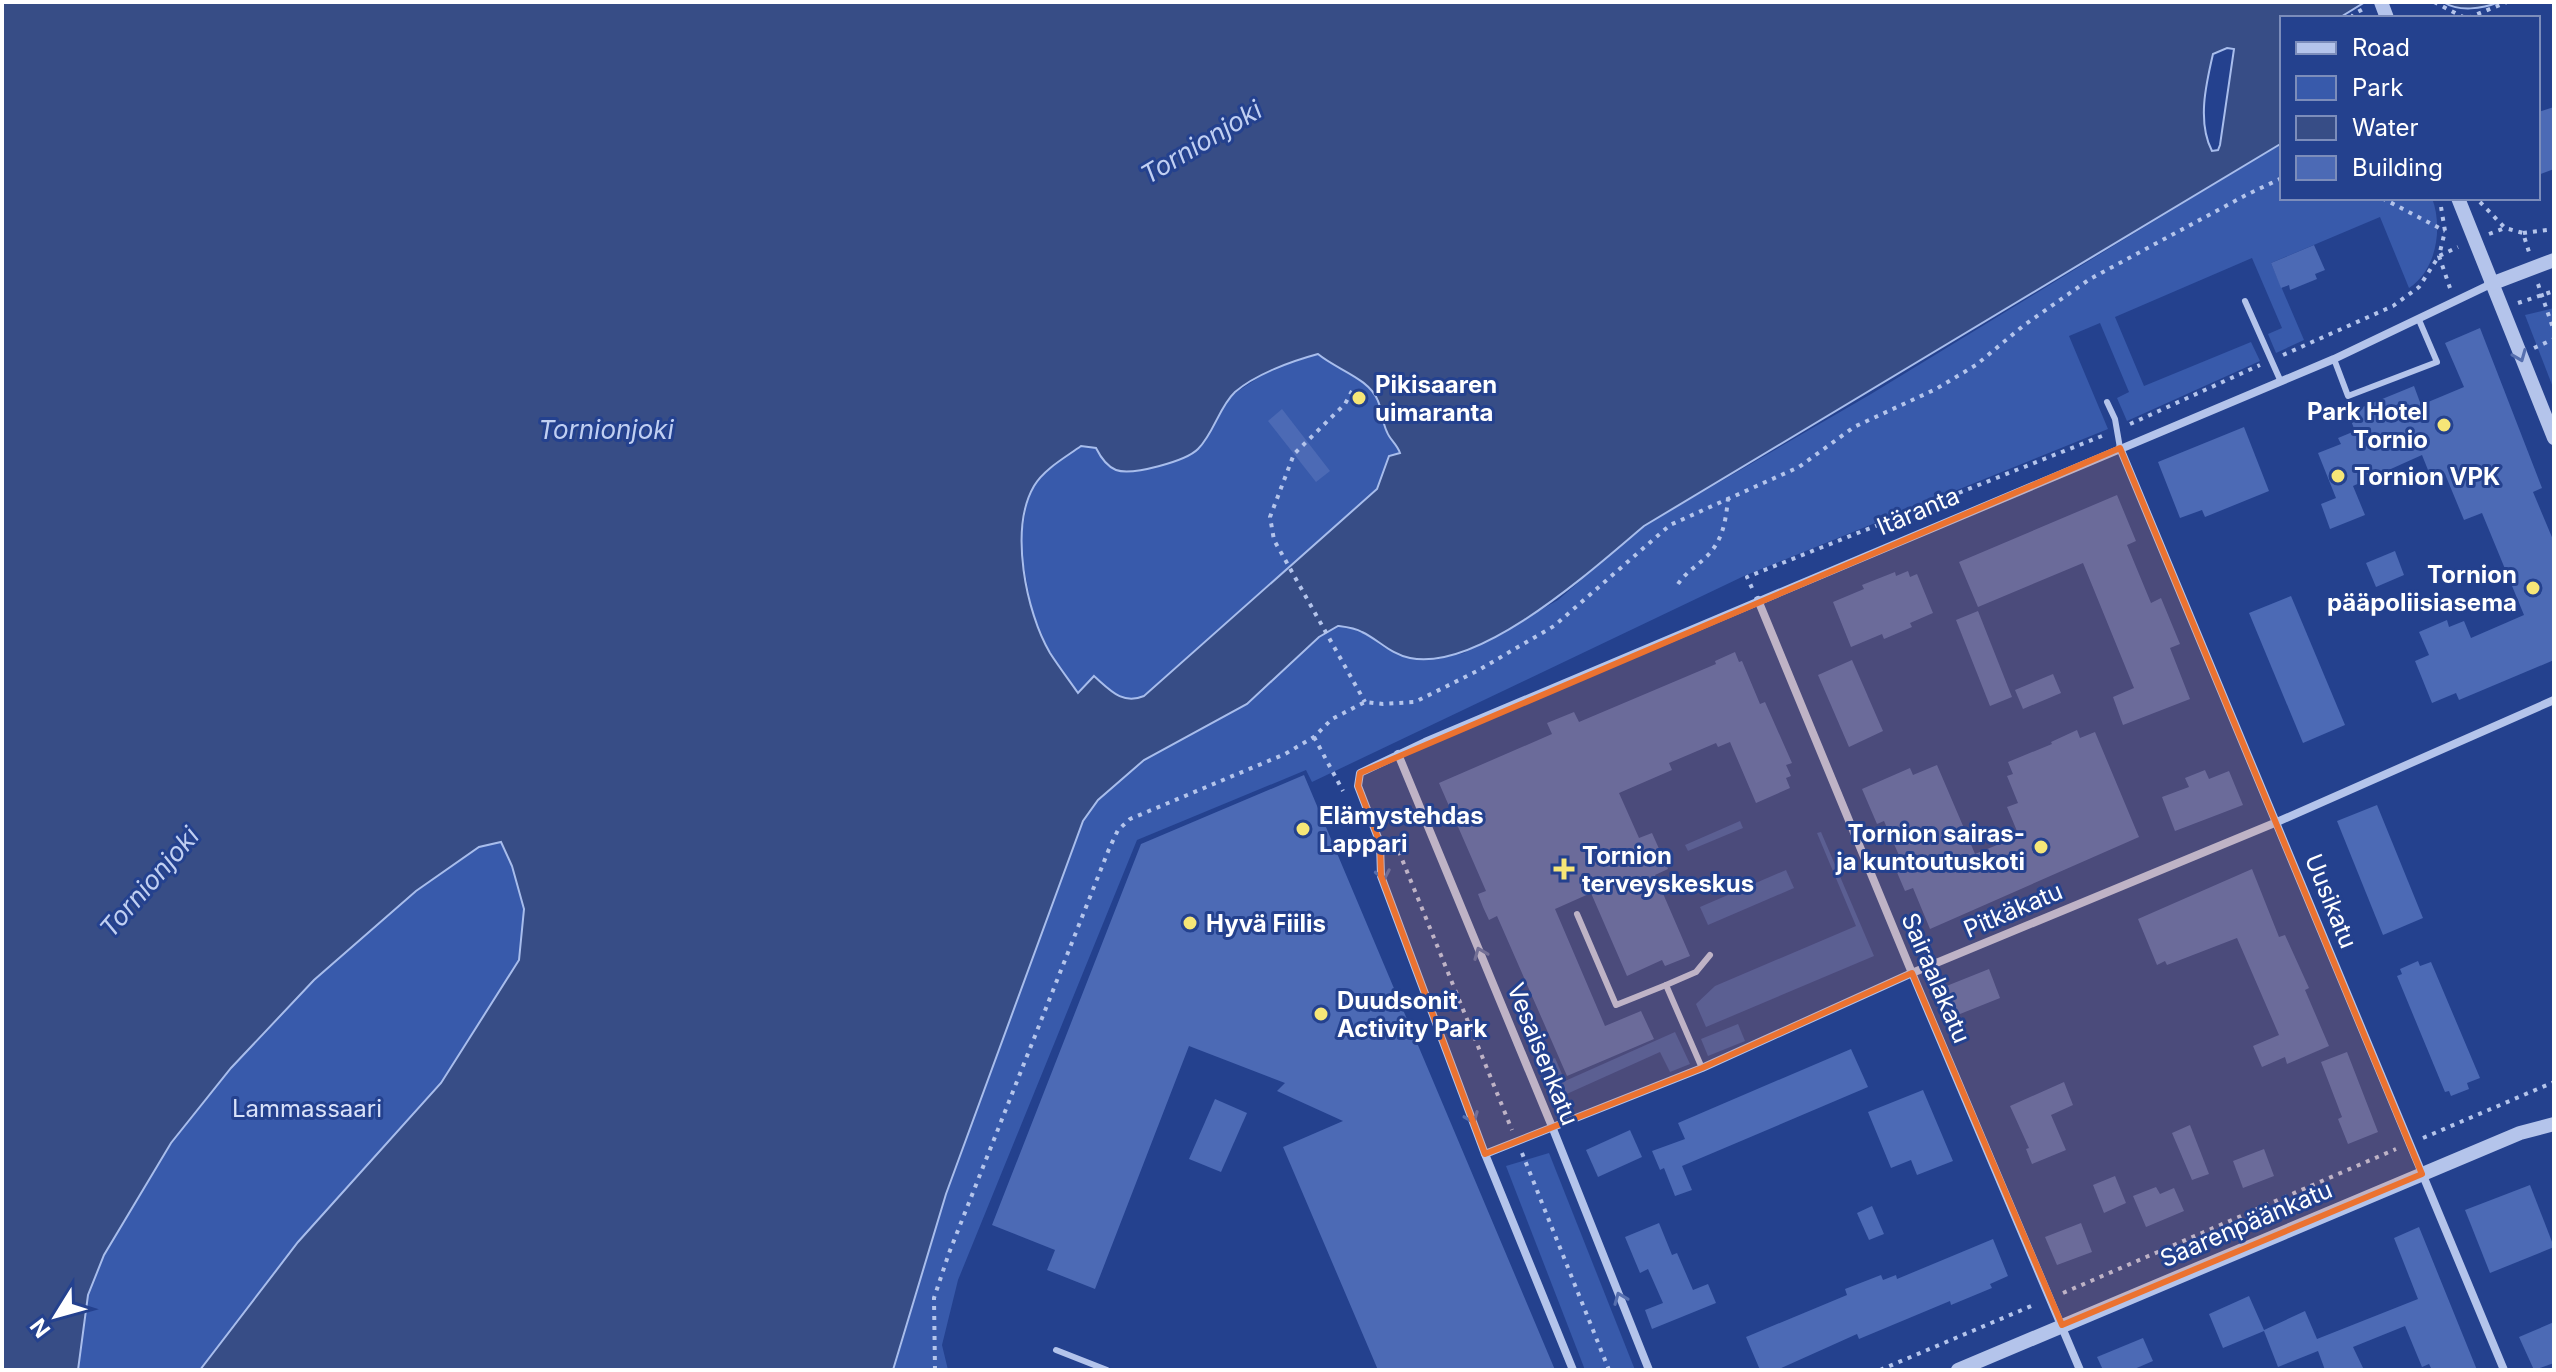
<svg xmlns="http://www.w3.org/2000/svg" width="2556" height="1372" viewBox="0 0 2556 1372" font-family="Inter,sans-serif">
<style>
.green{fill:#385aab}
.water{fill:#374d86;stroke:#a8bdec;stroke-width:2;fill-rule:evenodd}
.building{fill:#4c6ab5}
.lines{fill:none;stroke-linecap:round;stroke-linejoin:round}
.path{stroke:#b4c4eb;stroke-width:4;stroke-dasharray:4 6;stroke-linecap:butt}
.service{stroke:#b4c4eb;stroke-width:6}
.minor{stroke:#b4c4eb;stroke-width:8}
.tertiary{stroke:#b4c4eb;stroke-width:14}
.oneway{stroke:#566faf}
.marked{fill:#eb7230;fill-opacity:0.2;stroke:#eb7230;stroke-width:6;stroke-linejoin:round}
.poi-dot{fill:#f6e677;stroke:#24418e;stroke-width:3}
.labels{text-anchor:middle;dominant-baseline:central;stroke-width:6;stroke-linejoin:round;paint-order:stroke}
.poi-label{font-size:24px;font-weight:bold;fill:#fff;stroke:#24418e;text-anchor:start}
.street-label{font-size:24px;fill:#fff;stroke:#24418e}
.park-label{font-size:24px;fill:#d9e2f9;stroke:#24418e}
.water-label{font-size:26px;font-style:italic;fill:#c0cff2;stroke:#24418e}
</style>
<rect width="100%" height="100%" fill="#24418e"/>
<g class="green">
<path d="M2282,143V198H2432C2443,227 2437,270 2409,288L2380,217L2271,263L2304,340L2276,353L2268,334L2282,328L2252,258L2115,317L2144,386L2251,342L2260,361L2127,421L2117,398L2129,392L2100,323L2069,336L2108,429L1744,576L1312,782L1306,770L1137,840L958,1280L942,1345L948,1370H894L946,1194L1083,821L1098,800L1144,760L1247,704L1319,637L1338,625L1361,631L1385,648L1434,660L1464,653L1558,600L1644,526L1871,394Z"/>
<polygon points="2554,308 2554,390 2525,315"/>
<path d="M1318,354C1337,369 1369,378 1378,401C1382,411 1382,422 1387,432C1390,440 1397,445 1400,454L1389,456L1377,489L1144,696C1122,705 1110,691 1094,676L1078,694L1049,651L1032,610L1020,544L1027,504L1034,486L1047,471L1081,446L1199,449L1232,395L1270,370Z"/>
<polygon points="1740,821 1743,828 1688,851 1685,845"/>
<polygon points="1821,832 1874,956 1706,1027 1696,1004 1715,986 1856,926 1817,833"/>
<polygon points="501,842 512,866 524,909 519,960 441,1083 298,1242 200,1370 78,1370 88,1295 104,1255 171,1143 231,1068 314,980 416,891 479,847"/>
<polygon points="1786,870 1794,888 1708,925 1700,907"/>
<polygon points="1738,1024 1745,1041 1708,1056 1701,1039"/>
<polygon points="1675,1032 1690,1064 1670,1072 1660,1052 1560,1097 1545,1062 1555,1058 1565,1081"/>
<polygon points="1549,1153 1635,1370 1585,1370 1506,1166"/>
</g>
<g class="water">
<path d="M2,2H2365L2339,18H2282V143L1644,526C1593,569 1480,672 1410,658C1390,654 1379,640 1362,632C1355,628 1346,627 1338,626L1319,637L1247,704L1144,760L1098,800L1083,821L946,1194L893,1370H200L298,1242L441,1083L519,960L524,909L512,866L501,842L479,847L416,891L314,980L231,1068L171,1143L104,1255L88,1295L78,1370H2ZM2227,48L2234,49L2220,145L2218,150L2212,151C2197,122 2206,84 2213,54ZM1318,354C1337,370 1369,378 1378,401C1382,410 1382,422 1387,432C1390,440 1397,444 1400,453L1389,456L1377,489L1144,696C1122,705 1110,690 1094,676L1078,693C1069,680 1059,667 1050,653C1026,612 1009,529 1034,486C1044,469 1066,457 1081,446L1096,448C1100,456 1106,466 1116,470C1132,476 1186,461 1198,449C1214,433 1219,407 1235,392C1256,374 1292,361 1318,354Z"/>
<path d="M2443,2H2499C2482,9 2459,12 2443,2Z"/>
</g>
<g class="building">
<polygon points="2554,107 2554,169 2538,175 2538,112"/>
<polygon points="2314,245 2325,270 2315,274 2317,279 2290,290 2289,285 2281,288 2271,263"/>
<polygon points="2480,328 2542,488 2533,492 2554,542 2554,660 2459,700 2456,693 2432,703 2415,661 2429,655 2419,632 2447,620 2449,627 2464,621 2471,638 2524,615 2482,513 2464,520 2445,474 2432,480 2422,455 2353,486 2365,515 2330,529 2321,504 2336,498 2318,453 2341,444 2338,438 2355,431 2348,413 2414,386 2421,405 2464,387 2445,343"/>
<polygon points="1282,409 1330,471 1316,482 1268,421"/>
<polygon points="2244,427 2269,491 2205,517 2202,510 2180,518 2158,462"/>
<polygon points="2117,495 2136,541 2127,545 2151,603 2161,598 2180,644 2170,648 2190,699 2123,725 2113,697 2134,688 2083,563 1978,607 1959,562"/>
<polygon points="2395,551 2404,575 2376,587 2366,563"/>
<polygon points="1908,571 1910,577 1917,574 1933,613 1910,623 1912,627 1884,639 1882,634 1851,647 1833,602 1864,589 1862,585 1895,572 1896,576"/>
<polygon points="2291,596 2345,725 2303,743 2249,613"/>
<polygon points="1978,611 2012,697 1990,706 1956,620"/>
<polygon points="1735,652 1739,662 1742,661 1760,704 1765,702 1792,763 1786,765 1791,776 1786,778 1790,788 1756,803 1730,742 1718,747 1716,743 1669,763 1672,770 1619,793 1639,838 1652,833 1668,869 1655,875 1690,956 1665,966 1662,960 1627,976 1591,893 1555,909 1605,1026 1641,1011 1654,1039 1567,1076 1497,916 1489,920 1483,907 1478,894 1486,891 1439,783 1552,734 1547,723 1574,712 1579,722 1716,664 1715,661"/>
<polygon points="1852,660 1883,731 1849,747 1818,675"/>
<polygon points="2053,674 2061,693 2023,709 2015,690"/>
<polygon points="2077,730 2080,738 2095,732 2139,837 1930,929 1913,888 1905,891 1893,863 1901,860 1884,821 1877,824 1862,789 1910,768 1913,775 1937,765 1975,854 2019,836 2007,807 2018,803 2007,776 2013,774 2008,762 2052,744 2051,742"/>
<polygon points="2205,770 2209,779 2229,771 2243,805 2175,831 2162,797 2189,787 2185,778"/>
<polygon points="1304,775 1555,1370 1378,1370 1283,1147 1343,1121 1277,1091 1285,1083 1189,1046 1095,1289 1047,1270 1055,1250 992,1225 1141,844"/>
<polygon points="2377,805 2423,918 2383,935 2337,821"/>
<polygon points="2252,869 2279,937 2285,935 2309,988 2305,990 2329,1046 2287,1064 2285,1057 2262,1067 2253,1046 2279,1035 2237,938 2167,965 2165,961 2157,965 2138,919"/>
<polygon points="2418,961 2420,966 2431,962 2480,1078 2467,1083 2469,1089 2451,1096 2449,1091 2445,1092 2397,976 2402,974 2400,969"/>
<polygon points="1989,969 2000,998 1955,1016 1944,987"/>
<polygon points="1851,1049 1868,1087 1682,1166 1692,1190 1675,1196 1664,1168 1660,1170 1652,1151 1685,1139 1678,1123"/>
<polygon points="2347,1052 2378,1132 2348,1144 2338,1119 2342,1117 2321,1062"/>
<polygon points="2064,1082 2073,1105 2051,1115 2066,1150 2032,1164 2026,1149 2029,1148 2010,1106"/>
<polygon points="1923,1090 1953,1161 1917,1175 1911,1160 1891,1168 1868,1112"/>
<polygon points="1215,1099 1247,1113 1221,1172 1189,1159"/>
<polygon points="2190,1125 2209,1174 2192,1180 2172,1133"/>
<polygon points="1630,1130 1642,1157 1598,1177 1586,1150"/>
<polygon points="2264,1149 2274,1176 2243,1188 2233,1161"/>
<polygon points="2115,1176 2126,1203 2104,1213 2093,1185"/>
<polygon points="2530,1185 2554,1247 2490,1273 2465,1210"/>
<polygon points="2156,1187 2160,1194 2174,1188 2184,1211 2146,1227 2133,1196"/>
<polygon points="1872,1206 1884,1234 1869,1240 1857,1213"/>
<polygon points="1659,1223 1672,1255 1677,1253 1693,1290 1708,1284 1716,1303 1652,1329 1645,1310 1663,1303 1648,1269 1640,1273 1625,1237"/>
<polygon points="2081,1223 2092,1252 2057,1265 2045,1237"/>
<polygon points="2419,1227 2477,1370 2432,1370 2429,1364 2422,1367 2405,1326 2353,1347 2364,1370 2325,1370 2318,1351 2278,1367 2264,1331 2223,1348 2209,1314 2249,1296 2264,1330 2305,1311 2317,1339 2418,1299 2394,1238"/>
<polygon points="1993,1239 2008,1276 1990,1284 1992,1288 1951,1305 1950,1301 1859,1339 1857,1334 1777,1370 1760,1370 1746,1337 1847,1295 1845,1289 1881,1275 1883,1280 1896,1275 1897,1279"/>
<polygon points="2554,1322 2554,1363 2534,1370 2519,1337"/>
<polygon points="2143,1338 2153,1361 2132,1370 2103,1370 2097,1357"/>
</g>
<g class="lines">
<g class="path">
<polyline points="2434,2 2465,18"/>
<polyline points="2351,18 2354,14 2365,8"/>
<polyline points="2468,18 2507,2"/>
<polyline points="2382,198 2445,231"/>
<polyline points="2480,202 2505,228 2523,233 2529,252"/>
<polyline points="2441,207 2445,231 2439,256 2450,288"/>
<polyline points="2523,233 2554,229"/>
<polyline points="2489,234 2505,228"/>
<polyline points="2538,284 2554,331"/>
<polyline points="2518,303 2554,291"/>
<polyline points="2534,348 2554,339"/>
<polyline points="2283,355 2393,306 2419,287 2439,256 2458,247"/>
<polyline points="1352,391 1345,404 1294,454 1270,517 1274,540 1365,702"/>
<polyline points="2130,424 2260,365"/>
<path d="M1678,584C1686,572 1697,566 1706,557C1723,541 1726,520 1728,498"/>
<polyline points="1752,588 1747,577 2107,434"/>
<polyline points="1314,737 1343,791"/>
<polyline points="1388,821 1409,812"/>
<polyline points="1395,842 1512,1130"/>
<polyline points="2423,1138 2554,1082"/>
<polyline points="1522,1153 1609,1370"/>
<polyline points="2063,1293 2396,1149"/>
<polyline points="935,1370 934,1298 949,1253 1109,849 1118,830 1130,819 1285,754 1314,737 1332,719 1365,702 1383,704 1415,702 1477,671 1554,626 1670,525 1799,467 1854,427 1936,389 1976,365 2023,326 2090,279 2246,195 2282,178"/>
<polyline points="1880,1370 2036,1304"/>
</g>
<g class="service">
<polyline points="2245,301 2281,382"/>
<polyline points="2334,359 2348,396 2437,362 2419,320"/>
<polyline points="2107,402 2115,419 2120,448"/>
<polyline points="1577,914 1616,1005 1666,985"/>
<polyline points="1702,1068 1666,985 1696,972 1710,955"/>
<polyline points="1056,1350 1107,1370"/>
</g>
<g class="minor">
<polyline points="2120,448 2504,1370"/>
<polyline points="1758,600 1912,973 2080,1370"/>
<polyline points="1398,754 1553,1129 1649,1370"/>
<polyline points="1485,1154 1702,1068 1912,973 2277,822 2554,700"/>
<polyline points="1573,1370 1485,1154 1381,876 1380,843 1358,786 1360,773 1425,742 2334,359 2491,284"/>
</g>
<g class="tertiary">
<polyline points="2381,2 2387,18"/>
<polyline points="2458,198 2554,438"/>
<polyline points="2491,284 2554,260"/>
<polyline points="1958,1370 2520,1133 2554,1124"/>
</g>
</g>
<defs><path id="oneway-chevron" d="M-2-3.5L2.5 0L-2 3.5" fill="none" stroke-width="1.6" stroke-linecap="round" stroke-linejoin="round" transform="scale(2)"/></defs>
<g class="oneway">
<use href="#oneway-chevron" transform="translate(2520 356) rotate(68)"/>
<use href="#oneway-chevron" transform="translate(1383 875) rotate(80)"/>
<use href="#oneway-chevron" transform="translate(1480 953) rotate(-112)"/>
<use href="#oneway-chevron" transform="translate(1472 1118) rotate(69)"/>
<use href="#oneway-chevron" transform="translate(1620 1298) rotate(-112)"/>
</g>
<path class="marked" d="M2120,448L2422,1174L2062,1325L1912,973L1702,1068L1485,1154L1381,876L1380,843L1358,786L1360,773Z"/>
<g class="poi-dot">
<circle cx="1359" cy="398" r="8"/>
<circle cx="2444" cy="425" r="8"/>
<circle cx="2338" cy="476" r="8"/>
<circle cx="2533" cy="588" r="8"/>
<circle cx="1303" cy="829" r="8"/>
<circle cx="2041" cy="847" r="8"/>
<path d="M1560 857h8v8h8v8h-8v8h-8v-8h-8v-8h8z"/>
<circle cx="1190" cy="923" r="8"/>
<circle cx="1321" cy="1014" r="8"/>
</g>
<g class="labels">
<g class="poi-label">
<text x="1375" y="384">Pikisaaren<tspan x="1375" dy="28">uimaranta</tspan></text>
<text x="2428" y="411" text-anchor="end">Park Hotel<tspan x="2428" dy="28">Tornio</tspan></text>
<text x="2354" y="476">Tornion VPK</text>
<text x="2517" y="574" text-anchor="end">Tornion<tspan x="2517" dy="28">pääpoliisiasema</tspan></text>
<text x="1319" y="815">Elämystehdas<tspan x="1319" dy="28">Lappari</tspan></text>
<text x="2025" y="833" text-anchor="end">Tornion sairas-<tspan x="2025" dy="28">ja kuntoutuskoti</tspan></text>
<text x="1582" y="855">Tornion<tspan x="1582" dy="28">terveyskeskus</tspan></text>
<text x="1206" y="923">Hyvä Fiilis</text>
<text x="1337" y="1000">Duudsonit<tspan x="1337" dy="28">Activity Park</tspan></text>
</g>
<g class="street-label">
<text transform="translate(1918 511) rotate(-23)">Itäranta</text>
<text transform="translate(2331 901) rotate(68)">Uusikatu</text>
<text transform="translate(2013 910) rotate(-23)">Pitkäkatu</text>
<text transform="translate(1936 978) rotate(67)">Sairaalakatu</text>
<text transform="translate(1543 1054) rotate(68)">Vesaisenkatu</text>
<text transform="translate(2246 1224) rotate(-23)">Saarenpäänkatu</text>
</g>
<g class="park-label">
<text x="307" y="1108">Lammassaari</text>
</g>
<g class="water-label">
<text transform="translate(1201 142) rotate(-31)">Tornionjoki</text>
<text x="606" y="429">Tornionjoki</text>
<text transform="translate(149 882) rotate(-49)">Tornionjoki</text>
</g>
</g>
<rect width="2556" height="1372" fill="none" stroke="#ffffff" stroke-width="8"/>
<rect x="2280" y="16" width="260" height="184" fill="#24418e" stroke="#7c8dbb" stroke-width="2"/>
<rect x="2296" y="42" width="40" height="12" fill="#b4c4eb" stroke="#7c8dbb" stroke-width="2"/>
<text x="2352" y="56" font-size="24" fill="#ffffff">Road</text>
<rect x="2296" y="76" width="40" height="24" fill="#385aab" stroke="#7c8dbb" stroke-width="2"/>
<text x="2352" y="96" font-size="24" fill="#ffffff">Park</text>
<rect x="2296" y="116" width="40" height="24" fill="#374d86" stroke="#7c8dbb" stroke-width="2"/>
<text x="2352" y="136" font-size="24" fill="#ffffff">Water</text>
<rect x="2296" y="156" width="40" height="24" fill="#4c6ab5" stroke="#7c8dbb" stroke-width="2"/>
<text x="2352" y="176" font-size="24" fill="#ffffff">Building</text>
<g transform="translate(56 1316) rotate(233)" stroke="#24418e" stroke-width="6" paint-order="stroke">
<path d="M0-6L14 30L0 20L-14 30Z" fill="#ffffff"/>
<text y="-12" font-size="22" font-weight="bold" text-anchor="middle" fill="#ffffff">N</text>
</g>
</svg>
